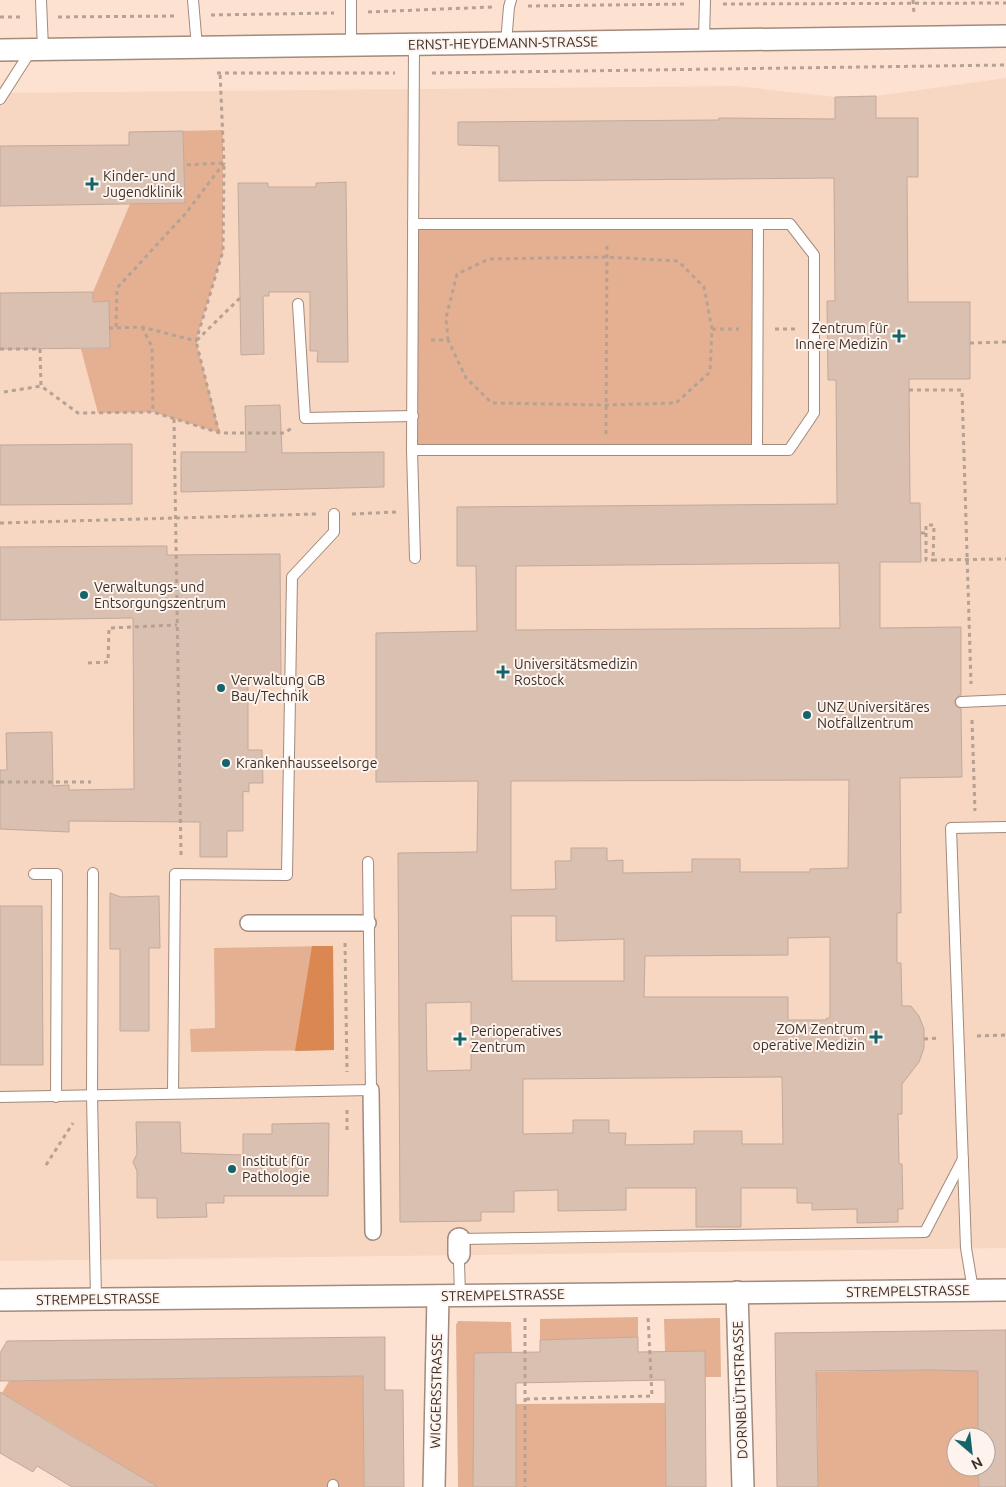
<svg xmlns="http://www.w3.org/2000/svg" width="1006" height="1487" viewBox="0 0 1006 1487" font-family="Ubuntu,sans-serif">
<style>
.built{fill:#f7d6c2}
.green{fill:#e4b091}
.water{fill:#da8751}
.building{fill:#d9c0b0;stroke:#c3a99b;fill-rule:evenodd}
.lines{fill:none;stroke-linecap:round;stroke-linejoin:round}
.service-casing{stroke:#a28a7c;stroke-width:12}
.pedestrian-casing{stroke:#a28a7c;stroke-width:18}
.minor-casing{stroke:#a28a7c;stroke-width:24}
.path{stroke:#b6a295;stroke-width:3;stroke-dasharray:4 4;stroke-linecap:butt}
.service{stroke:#fff;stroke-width:10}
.pedestrian{stroke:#fff;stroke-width:15}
.minor{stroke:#fff;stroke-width:21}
.poi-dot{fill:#15646a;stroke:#fef3ed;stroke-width:2}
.labels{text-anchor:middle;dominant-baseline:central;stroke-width:4;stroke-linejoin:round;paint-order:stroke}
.street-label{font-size:14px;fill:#3a302a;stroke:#fef3ed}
.poi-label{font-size:14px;fill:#3a302a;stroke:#fef3ed;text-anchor:start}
</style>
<rect width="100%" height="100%" fill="#fde2d2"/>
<polygon class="built" points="1006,78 1006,1248 0,1261 0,93 736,86 835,97 876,96"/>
<g class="green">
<polygon points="223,130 223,251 196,341 220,433 153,412 98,413 81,349 110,348 108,301 93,302 93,292 130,204 185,203 183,131"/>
<polygon points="413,224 758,225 757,450 412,450"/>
<polygon points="333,946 334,1050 191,1052 190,1029 215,1028 214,948"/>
<polygon points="638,1317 638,1337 540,1340 540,1319"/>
<polygon points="720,1318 721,1377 705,1377 665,1352 664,1319"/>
<polygon points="458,1321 511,1322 512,1354 473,1487 458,1487 456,1325"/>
<polygon points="928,1370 983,1371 978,1385 978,1437 956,1437 956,1467 978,1467 979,1487 818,1487 817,1386 798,1386 797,1372"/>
<polygon points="363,1376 364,1487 158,1487 2,1393 9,1381"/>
<polygon points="665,1403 666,1487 516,1487 516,1404"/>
</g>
<polygon class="water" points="312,946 333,946 334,1050 295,1051"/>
<g class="building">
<path d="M876,96V118H918V177H907L908,302H970V379H909L910,503H920L921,562H880V628L961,627V695L957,697L954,702L956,706L961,709L962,777L900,778L901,913H897V963H901L902,1006H911L919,1016L924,1029V1048L919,1062L902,1084V1114H898L899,1164H902L903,1209H898V1222L857,1223V1209L812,1210V1203H797V1188H741V1227H696V1188H626V1210L558,1211V1190L514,1191V1212H481V1221L400,1222L398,853L477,852L478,781L376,782V633L477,631L476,566H457V507L837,504L836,380H828L827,301H835L834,178L499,181V146L458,145V122L719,120V118L835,119V97ZM839,563L840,628L516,630V566ZM849,780L848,868L810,869V872H740V859H692V872L623,873V860L607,861V848H571V861H555L556,889L511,890V781ZM511,916H556V941L624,939V981H512ZM830,937V1018H827L826,1020H788V997H644L645,956L788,955V938ZM471,1002V1070L427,1071L426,1003ZM782,1077L783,1144H742V1131H694V1144L625,1145L626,1133H609V1120H573V1133L523,1134V1079Z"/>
<polygon points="183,131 185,203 0,206 0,146 129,145 129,132"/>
<polygon points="346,182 348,362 317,362 318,351 310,351 310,292 269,292 269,296 263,296 264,354 241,355 238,183 268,183 268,187 316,187 316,183"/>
<polygon points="93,292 93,302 109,301 110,348 0,349 0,293"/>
<polygon points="280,405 282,453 384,452 384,487 181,492 181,452 246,452 245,406"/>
<polygon points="132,444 132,504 0,505 0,445"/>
<polygon points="167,546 167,555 280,554 281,679 248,680 248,750 262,750 263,783 249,783 249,792 243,791 243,831 227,831 227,857 200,857 200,822 69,821 69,832 0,829 0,770 7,770 6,733 52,732 53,786 69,785 69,790 134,789 133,618 0,620 0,547"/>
<polygon points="110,893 121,897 159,896 160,948 149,948 149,1031 120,1031 120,949 110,949"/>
<polygon points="0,906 42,906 43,1065 0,1065"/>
<polygon points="136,1122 180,1122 181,1153 243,1155 243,1134 272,1134 272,1124 329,1123 328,1196 224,1196 224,1203 206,1203 207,1217 157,1218 157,1198 137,1198 137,1171 133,1162 137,1154"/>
<polygon points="1006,1330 1006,1487 979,1487 978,1467 986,1467 986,1437 978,1437 978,1371 928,1370 816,1371 818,1487 777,1487 775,1333"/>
<polygon points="385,1337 385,1390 403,1390 404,1487 364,1487 363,1376 0,1381 0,1353 7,1341"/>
<polygon points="638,1337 638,1352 705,1351 706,1487 666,1487 665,1380 516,1383 516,1487 473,1487 474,1353 540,1352 540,1340"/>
<polygon points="0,1392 59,1428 158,1487 72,1487 37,1466 33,1472 0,1453"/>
</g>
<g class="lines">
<defs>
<g id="service">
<polyline points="41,0 43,49"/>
<polyline points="193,0 197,47"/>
<polyline points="351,0 351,45"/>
<polyline points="704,40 705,0"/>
<polyline points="506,43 509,7 511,0"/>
<polyline points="414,44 412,450 415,558"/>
<polyline points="0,99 32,49"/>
<polyline points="298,304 305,418 413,416"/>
<polyline points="412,450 789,450 814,413 814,255 790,224 413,224"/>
<polyline points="757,450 758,225"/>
<polyline points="961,702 1006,700"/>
<polyline points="93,873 92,1095 96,1299"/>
<polyline points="34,874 57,874 56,1097"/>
<polyline points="173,1093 175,874 287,875 292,577 334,532 334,514"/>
<polyline points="0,1097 371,1090 368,862"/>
<polyline points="459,1239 925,1232 963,1159"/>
<polyline points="459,1262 460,1295"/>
<polyline points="973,1290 966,1248 951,828 1006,827"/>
<polyline points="333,1485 333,1487"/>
</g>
<g id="pedestrian">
<polyline points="248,923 368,923"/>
<polyline points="371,1090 373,1232"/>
</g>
<g id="minor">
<polyline points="0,50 1006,36"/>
<polyline points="459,1239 459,1254"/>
<polyline points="737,1292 743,1487"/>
<polyline points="0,1300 1006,1290"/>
<polyline points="434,1487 438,1296"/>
</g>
</defs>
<use href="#service" class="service-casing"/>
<use href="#pedestrian" class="pedestrian-casing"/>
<use href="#minor" class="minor-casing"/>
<g class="path">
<polyline points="913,0 914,14"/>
<polyline points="723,4 1006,3"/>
<polyline points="528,6 687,4"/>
<polyline points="368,12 492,7"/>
<polyline points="211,15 334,13"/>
<polyline points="0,17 24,17"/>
<polyline points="58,17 177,16"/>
<polyline points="217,73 395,73"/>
<polyline points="432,73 1006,65"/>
<polyline points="116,327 117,288 186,213 224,163 220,73"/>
<polyline points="142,327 152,347 153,412"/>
<polyline points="109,328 142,327 196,341 223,251 224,163 184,165"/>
<polyline points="712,329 739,329"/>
<polyline points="775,329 797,329"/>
<polyline points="431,340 448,340 466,378 492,403 606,405 676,403 710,372 712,329 704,287 678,261 606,257 489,259 457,274 446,318 448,340"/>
<polyline points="970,343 1006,342"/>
<polyline points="0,349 40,349 41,386 78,413 153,412 220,433 284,433 292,428"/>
<polyline points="909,390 962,390 971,684"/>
<polyline points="4,392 41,386"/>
<polyline points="174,419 181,856"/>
<polyline points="219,433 196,341 241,297"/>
<polyline points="606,434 607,242"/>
<polyline points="352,514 396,512"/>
<polyline points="0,523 316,514"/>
<polyline points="921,533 926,533 926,525 934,525 933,560 1006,559"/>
<polyline points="926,533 926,560 933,560"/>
<polyline points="88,663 108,662 109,628 177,625"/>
<polyline points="972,720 975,811"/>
<polyline points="0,782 91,782"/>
<polyline points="345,943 347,1072"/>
<polyline points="977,1036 1006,1035"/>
<polyline points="924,1039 940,1038"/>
<polyline points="347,1130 347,1108"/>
<polyline points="46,1165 73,1123"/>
<polyline points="525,1318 525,1487"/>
<polyline points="526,1399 652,1396 648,1316"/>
</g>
<use href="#service" class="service"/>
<use href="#pedestrian" class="pedestrian"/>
<use href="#minor" class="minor"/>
</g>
<g class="poi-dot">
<path d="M89.5 176.5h5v5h5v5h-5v5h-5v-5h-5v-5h5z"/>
<path d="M896.5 328.5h5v5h5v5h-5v5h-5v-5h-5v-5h5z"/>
<circle cx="84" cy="595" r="5"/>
<path d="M500.5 664.5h5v5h5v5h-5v5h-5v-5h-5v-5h5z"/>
<circle cx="221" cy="688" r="5"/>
<circle cx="807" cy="715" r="5"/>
<circle cx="226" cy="763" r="5"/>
<path d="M873.5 1029.5h5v5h5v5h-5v5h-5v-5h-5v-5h5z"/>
<path d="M457.5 1031.5h5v5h5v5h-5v5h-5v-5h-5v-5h5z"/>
<circle cx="232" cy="1169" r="5"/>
</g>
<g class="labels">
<g class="street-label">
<text transform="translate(503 43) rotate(-1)">ERNST-HEYDEMANN-STRASSE</text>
<text transform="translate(908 1291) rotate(-1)">STREMPELSTRASSE</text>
<text transform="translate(503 1295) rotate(-1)">STREMPELSTRASSE</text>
<text transform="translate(98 1299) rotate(-1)">STREMPELSTRASSE</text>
<text transform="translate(740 1390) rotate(-92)">DORNBLÜTHSTRASSE</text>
<text transform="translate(436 1391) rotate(-89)">WIGGERSSTRASSE</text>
</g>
<g class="poi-label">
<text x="103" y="176">Kinder- und<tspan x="103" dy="16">Jugendklinik</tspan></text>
<text x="888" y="328" text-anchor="end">Zentrum für<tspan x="888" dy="16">Innere Medizin</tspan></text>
<text x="94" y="587">Verwaltungs- und<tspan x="94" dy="16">Entsorgungszentrum</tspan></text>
<text x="514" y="664">Universitätsmedizin<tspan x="514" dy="16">Rostock</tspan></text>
<text x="231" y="680">Verwaltung GB<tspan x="231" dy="16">Bau/Technik</tspan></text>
<text x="817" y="707">UNZ Universitäres<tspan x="817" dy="16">Notfallzentrum</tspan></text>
<text x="236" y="763">Krankenhausseelsorge</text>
<text x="865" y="1029" text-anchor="end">ZOM Zentrum<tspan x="865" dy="16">operative Medizin</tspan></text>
<text x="471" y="1031">Perioperatives<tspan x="471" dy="16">Zentrum</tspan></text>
<text x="242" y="1161">Institut für<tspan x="242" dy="16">Pathologie</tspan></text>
</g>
</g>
<g transform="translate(971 1452) rotate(152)"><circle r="24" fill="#fef3ed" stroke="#b0a59f"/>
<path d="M0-4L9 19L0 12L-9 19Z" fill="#15646a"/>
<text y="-8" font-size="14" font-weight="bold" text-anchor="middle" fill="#3a302a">N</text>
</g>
</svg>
